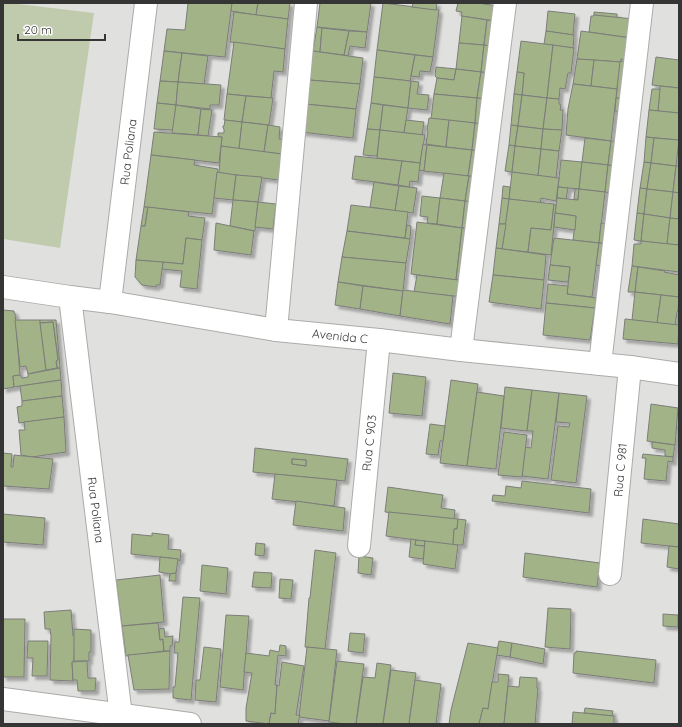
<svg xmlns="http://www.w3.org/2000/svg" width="682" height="727" viewBox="0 0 682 727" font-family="Quicksand,sans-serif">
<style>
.green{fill:#c0cbae}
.building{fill:#a2b387;stroke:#7c7d7a;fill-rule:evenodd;filter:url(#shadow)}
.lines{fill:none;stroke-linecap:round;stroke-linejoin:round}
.minor-casing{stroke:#abaca9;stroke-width:24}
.minor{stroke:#fff;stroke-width:22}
.labels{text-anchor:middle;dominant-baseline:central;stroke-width:4;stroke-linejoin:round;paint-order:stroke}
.street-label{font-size:12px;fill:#343534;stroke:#fff}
</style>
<defs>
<filter id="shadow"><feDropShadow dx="3.5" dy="3.5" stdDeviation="1" flood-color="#0004"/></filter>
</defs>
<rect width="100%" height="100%" fill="#e0e1de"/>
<polygon class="green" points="3,3 10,3 94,13 60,248 3,239"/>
<g class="building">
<polygon points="188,3 232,3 225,57 164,51 167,29 185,30"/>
<polygon points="232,3 258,3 256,15 231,11"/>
<polygon points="258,3 290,3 288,19 256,15"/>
<polygon points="320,3 371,3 367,32 317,27"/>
<polygon points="383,3 439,10 433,57 377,50"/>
<polygon points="413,3 437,3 436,10 412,7"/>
<polygon points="458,3 479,3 497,6 495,21 461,16 462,12 456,11"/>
<polygon points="548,11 575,14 573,35 546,31"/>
<polygon points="234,12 288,19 285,49 230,42"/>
<polygon points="594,12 617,14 617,18 594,15"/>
<polygon points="594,15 634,19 631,38 589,32 591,16 593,16"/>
<polygon points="462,16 487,20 484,45 459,43"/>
<polygon points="487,20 495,21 492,46 484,45"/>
<polygon points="317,27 322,28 320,52 313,51"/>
<polygon points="322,28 349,31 344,55 320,52"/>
<polygon points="349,31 367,32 365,48 350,46 348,56 344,55"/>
<polygon points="546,31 574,35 573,48 544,44"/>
<polygon points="581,31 631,38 629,60 621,59 621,62 577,59"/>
<polygon points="521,41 553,45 547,98 522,95 524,73 517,72"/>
<polygon points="234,42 285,49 283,72 274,71 271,98 227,94"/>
<polygon points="459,43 484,45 481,72 456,69"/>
<polygon points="484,45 492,46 489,73 481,72"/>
<polygon points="553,45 574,48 571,73 568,73 565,89 560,88 559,99 547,98"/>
<polygon points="377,50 415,55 410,81 374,77"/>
<polygon points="164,51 182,53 178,82 160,81"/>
<polygon points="313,51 363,58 360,84 309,80"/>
<polygon points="182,53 208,56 204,84 178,82"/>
<polygon points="415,55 433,57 430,72 420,71 419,77 411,76"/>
<polygon points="656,57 679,60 679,88 652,85"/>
<polygon points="577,59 594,60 591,86 573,84"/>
<polygon points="594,60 621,62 617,89 591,86"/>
<polygon points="620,61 630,62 625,99 616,98"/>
<polygon points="436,67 456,69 454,80 437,78 435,76"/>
<polygon points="456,69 481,72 477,98 434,94 437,78 454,80"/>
<polygon points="481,72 489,73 487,99 477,98"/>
<polygon points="517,72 524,73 522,95 514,94"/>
<polygon points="374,77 411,81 408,108 371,103"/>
<polygon points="309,80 360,84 356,109 305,104"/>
<polygon points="160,81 178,82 176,105 157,103"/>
<polygon points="411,81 419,82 417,94 429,95 427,110 408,108"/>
<polygon points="178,82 221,85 219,105 210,105 210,109 176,105"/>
<polygon points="573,84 617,89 611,141 566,135 568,109"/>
<polygon points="660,86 679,88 679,113 658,111"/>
<polygon points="652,89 660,89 658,111 649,110"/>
<polygon points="227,94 246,96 242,122 224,120"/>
<polygon points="434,94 477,98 475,123 431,119"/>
<polygon points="514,94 522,95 518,126 511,125"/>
<polygon points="522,95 547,98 543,129 518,126"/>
<polygon points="246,96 273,98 269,125 242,122"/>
<polygon points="477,98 487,99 485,125 475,123"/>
<polygon points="547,98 559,99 559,104 561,105 560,110 563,110 562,130 543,129"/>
<polygon points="616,98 625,99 624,112 615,111"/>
<polygon points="157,103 176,105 173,130 154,129"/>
<polygon points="371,103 383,105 380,130 367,129"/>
<polygon points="305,104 356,109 353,138 301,132"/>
<polygon points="176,105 201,109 198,135 172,133"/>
<polygon points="383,105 408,108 404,133 380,130"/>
<polygon points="201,109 212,110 208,136 198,135"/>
<polygon points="649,110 679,113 679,140 646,137"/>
<polygon points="429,118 449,120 446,147 426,144 428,131 427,130"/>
<polygon points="225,120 242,122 239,149 221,146 222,137 218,137 218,133 224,133 224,129 223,128 223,126 224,126"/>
<polygon points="406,120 424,122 422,135 404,133"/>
<polygon points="449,120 475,123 472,150 446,147"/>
<polygon points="242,122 268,125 264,152 239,149"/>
<polygon points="475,123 485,125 482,151 472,150"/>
<polygon points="268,125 280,127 279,139 284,139 282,154 264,152"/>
<polygon points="511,125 518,126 515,146 509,145"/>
<polygon points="518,126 543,129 541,149 515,146"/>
<polygon points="367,129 380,130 377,156 363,155"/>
<polygon points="543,129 562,130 559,151 541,149"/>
<polygon points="380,130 425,135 420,163 377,158"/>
<polygon points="154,132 222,137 219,163 151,155"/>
<polygon points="646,137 654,138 651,163 644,162"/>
<polygon points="585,138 611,141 608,165 582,162"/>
<polygon points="654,138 679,140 676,166 651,163"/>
<polygon points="611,141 619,142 616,166 608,165"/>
<polygon points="423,144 427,145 424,171 419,170"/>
<polygon points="427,145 472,150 468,176 424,171"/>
<polygon points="509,145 515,146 512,172 505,171"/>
<polygon points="221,146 282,154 279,180 219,173"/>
<polygon points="515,146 541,149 538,176 512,172"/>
<polygon points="541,149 559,151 556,178 538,176"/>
<polygon points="472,150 482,151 479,177 468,176"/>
<polygon points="151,155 195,160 194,165 218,169 212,214 144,207"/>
<polygon points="355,156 402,161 398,185 352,179"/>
<polygon points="561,160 582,162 579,189 558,187"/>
<polygon points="402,161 420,163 418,182 410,181 409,187 398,185"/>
<polygon points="582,162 608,165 605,192 579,189"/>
<polygon points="644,162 651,163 647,189 640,188"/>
<polygon points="651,163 676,166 673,192 647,189"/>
<polygon points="608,165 616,166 612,193 605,192"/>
<polygon points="676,166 679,166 679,193 673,192"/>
<polygon points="217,172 236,175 233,200 214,198"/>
<polygon points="512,172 559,178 556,201 541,198 540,203 509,199"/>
<polygon points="444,173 469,176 465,201 440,198"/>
<polygon points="236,175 262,177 258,202 233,200"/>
<polygon points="469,176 479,177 477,203 465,201"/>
<polygon points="374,182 399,186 395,211 370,207"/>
<polygon points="399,186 417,188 413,213 395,211"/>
<polygon points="503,186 510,187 509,199 502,198"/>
<polygon points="558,187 568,188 566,199 557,198"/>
<polygon points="640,188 647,189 644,214 637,213"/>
<polygon points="575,189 579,189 578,200 574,199"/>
<polygon points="579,189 605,192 599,243 573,240 576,216 555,213 557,198 578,200"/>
<polygon points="647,189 673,192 670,218 644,214"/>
<polygon points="673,192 679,193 679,219 670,218"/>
<polygon points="422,196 440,198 437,224 427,223 428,217 420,216"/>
<polygon points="440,198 465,201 462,228 437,224"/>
<polygon points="502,198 509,199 506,224 499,224"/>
<polygon points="509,199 554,204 551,230 531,228 528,252 502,249"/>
<polygon points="233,200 258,202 255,231 230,226"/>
<polygon points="465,201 477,203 472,229 462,228"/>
<polygon points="258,202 276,204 273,229 255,227"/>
<polygon points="554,204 556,205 551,255 528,252 531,228 551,230"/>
<polygon points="351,205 408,212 405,238 347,231"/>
<polygon points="144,207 148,207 145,226 141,226"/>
<polygon points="148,207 189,212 188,216 205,218 202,240 186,238 183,264 136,260 141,226 145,226"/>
<polygon points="555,213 576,216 575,230 554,227"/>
<polygon points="637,213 644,214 641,241 634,240"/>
<polygon points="644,214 670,218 667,244 641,241"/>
<polygon points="670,218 679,219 679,245 667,244"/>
<polygon points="417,222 462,228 456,280 411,274"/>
<polygon points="216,223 254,231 251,255 214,250"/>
<polygon points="601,223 610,224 607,244 599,243"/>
<polygon points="499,224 506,224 502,249 496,248"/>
<polygon points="407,225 411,226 410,239 405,238"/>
<polygon points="462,228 472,229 466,281 456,280"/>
<polygon points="347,231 410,239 406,263 342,257"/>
<polygon points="186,238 202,240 197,289 180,287 182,271 162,269 163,262 183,264"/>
<polygon points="554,238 599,243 592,297 567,294 570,267 550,265"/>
<polygon points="641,241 679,245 679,272 632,266 634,244 641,244"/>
<polygon points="599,243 607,244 605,267 596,265"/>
<polygon points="496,248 546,255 544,280 493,275"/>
<polygon points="342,257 406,263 403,291 338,282"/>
<polygon points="136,260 163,262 160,285 156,285 156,287 142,285 135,277"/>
<polygon points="550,265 570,267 568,282 548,280"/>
<polygon points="632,266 638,267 635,292 628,292"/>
<polygon points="638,267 665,271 664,272 679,275 679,297 635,292"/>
<polygon points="417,275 466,281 464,297 414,292"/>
<polygon points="493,275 544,280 541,309 489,302"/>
<polygon points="338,282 363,286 360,309 335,305"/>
<polygon points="548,284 568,286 567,294 596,298 595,308 546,303"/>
<polygon points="363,286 403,291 400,316 360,309"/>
<polygon points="403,290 453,296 450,324 400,316"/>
<polygon points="635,292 661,295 657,323 632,320"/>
<polygon points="661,295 679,297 678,311 677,312 675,325 657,323"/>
<polygon points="546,303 595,308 590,340 543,335"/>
<polygon points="3,310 14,311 14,313 15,313 20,375 13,376 14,387 3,389"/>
<polygon points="625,319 679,325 678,344 623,339"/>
<polygon points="15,320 40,320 46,370 28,374 26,366 20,367"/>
<polygon points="40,320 56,320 60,368 57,368 56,361 58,360 53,322 40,323"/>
<polygon points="53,322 58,360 56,361 57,368 46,370 40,323"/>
<polygon points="60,368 61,380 14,387 13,376 20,375 22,378 28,377 28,374"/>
<polygon points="393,373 426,377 422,416 389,413"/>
<polygon points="61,380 62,396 22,401 20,386"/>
<polygon points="451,380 478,384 467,466 440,463"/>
<polygon points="505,387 532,390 527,431 501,428"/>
<polygon points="532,390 559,393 548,479 522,476 525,447 531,448 533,431 527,431"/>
<polygon points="477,392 504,396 496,469 467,466"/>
<polygon points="559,393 587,396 576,483 551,480 558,426 569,427 570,423 556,422"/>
<polygon points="62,396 64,417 19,423 17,407 22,406 22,401"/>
<polygon points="651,404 678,408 675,445 647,441"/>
<polygon points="64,417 66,452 32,457 21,455 19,430 25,430 24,422"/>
<polygon points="430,424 445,426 443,441 440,441 438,455 426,454"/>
<polygon points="504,432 527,435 522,477 498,475"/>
<polygon points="652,442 675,445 673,457 665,456 665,450 652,448"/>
<path d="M255,448L348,459L345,481L253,472ZM292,459L306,460V466L292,464Z"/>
<polygon points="3,453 12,454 11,467 13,467 14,455 53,459 49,489 3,486"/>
<polygon points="643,454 673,457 673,462 668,461 666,481 644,479 646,458 642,458"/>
<polygon points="292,459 306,460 306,466 292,464"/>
<polygon points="275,474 337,480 334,506 272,499"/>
<polygon points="522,481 591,489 589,513 492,501 493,495 505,496 506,486 521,488"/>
<polygon points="388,487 443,495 441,508 455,510 454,519 385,512"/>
<polygon points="296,501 345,508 343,531 293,525"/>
<polygon points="389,512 458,519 457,529 454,529 453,545 386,536"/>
<polygon points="3,514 45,518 43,545 3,542"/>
<polygon points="458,519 466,520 463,545 453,545 454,529 457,529"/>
<polygon points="643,519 679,524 679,547 641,543"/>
<polygon points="152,533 169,535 168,549 181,550 180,561 178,560 178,559 131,554 132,534 152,536"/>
<polygon points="411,539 416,540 415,545 425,546 423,559 409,557"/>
<polygon points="416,540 425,541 425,546 415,545"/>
<polygon points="425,541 458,545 455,569 423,564"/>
<polygon points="256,543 265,544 264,556 255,555"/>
<polygon points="669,546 679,547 679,569 667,567"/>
<polygon points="315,550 336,553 325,649 305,647 309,598 310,598"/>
<polygon points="525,553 600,563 597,587 523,577"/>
<polygon points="359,556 373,558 371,575 358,573"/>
<polygon points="160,557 178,559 176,573 171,574 159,572"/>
<polygon points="202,565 228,568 226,594 200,591"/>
<polygon points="254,572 272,573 271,588 252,587"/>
<polygon points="176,573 176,581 169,581 170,574"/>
<polygon points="160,575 164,622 122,626 116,580"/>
<polygon points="280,579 293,580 291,599 279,598"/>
<polygon points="183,597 200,598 191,700 173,698 173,687 175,687 178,653 174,653 175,642 179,642"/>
<polygon points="548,608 571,609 570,649 545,647"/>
<polygon points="71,610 73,636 75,635 74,661 72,662 73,681 50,680 51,636 50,629 45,629 44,612"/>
<polygon points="663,614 678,615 678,627 663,626"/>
<polygon points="226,615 249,616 243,690 220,687"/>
<polygon points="3,619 25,619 24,677 3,677"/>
<polygon points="158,623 160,640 163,639 164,651 126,656 122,626"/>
<polygon points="164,628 165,637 173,636 172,646 170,646 170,651 164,651 163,639 160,640 159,629"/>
<polygon points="74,629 91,630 91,652 89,652 89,661 74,661"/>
<polygon points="350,633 365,634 363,653 348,651"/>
<polygon points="28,641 48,641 47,676 32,676 33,658 27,658"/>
<polygon points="499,641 512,643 510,657 496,655"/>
<polygon points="468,643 498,648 488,709 483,708 479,724 449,724 451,710"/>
<polygon points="512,643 545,649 543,664 510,657"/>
<polygon points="280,645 286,646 286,656 278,655 275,685 277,685 275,714 271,713 269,724 246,721 246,708 252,673 244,672 246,653 269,656 270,650 279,652"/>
<polygon points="204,647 221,649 216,702 195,700 196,680 200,680"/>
<polygon points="307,647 337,650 329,721 299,717"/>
<polygon points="170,651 169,689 134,690 128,655"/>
<polygon points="576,651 656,660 654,683 573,673 574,653 576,653"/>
<polygon points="87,661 88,678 96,678 95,691 78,691 77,680 73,680 72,662"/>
<polygon points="337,661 364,664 356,724 345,724 329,722"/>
<polygon points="282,662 304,666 296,715 300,715 298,724 269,724 271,713 275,714 277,685 279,686"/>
<polygon points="377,663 391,665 383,724 356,724 363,677 375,678"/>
<polygon points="391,670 416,673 409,724 383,724"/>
<polygon points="498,674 509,675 504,724 479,724 483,708 488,709 492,682 498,682"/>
<polygon points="520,677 537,678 537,688 538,688 535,724 504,724 508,686 519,687"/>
<polygon points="415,680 441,684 436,724 409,724"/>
<polygon points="585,708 613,711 612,716 584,713"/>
<polygon points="573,712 614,716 614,724 572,724"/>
</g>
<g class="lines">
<defs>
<g id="minor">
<polyline points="3,287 70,297 110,302 276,330 379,340 461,350 630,367 679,374"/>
<polyline points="70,297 122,724"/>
<polyline points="110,302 146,3"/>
<polyline points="276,330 306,3"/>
<polyline points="461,350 505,3"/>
<polyline points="600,364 642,3"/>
<polyline points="359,546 379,340"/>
<polyline points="610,574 630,367"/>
<polyline points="3,699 190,724"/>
</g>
</defs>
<use href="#minor" class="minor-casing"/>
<use href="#minor" class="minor"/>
</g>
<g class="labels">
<g class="street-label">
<text transform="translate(128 152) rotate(-83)">Rua Poliana</text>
<text transform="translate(340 336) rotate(6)">Avenida C</text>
<text transform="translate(369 443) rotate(-84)">Rua C 903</text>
<text transform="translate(620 470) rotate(-85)">Rua C 981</text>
<text transform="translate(96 510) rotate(83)">Rua Poliana</text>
</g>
</g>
<rect width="682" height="727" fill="none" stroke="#343534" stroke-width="8"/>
<path d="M18 34v6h87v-6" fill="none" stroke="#343534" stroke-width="2"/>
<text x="24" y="34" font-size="12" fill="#343534" stroke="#ffffff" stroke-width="3" paint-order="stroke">20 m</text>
</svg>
